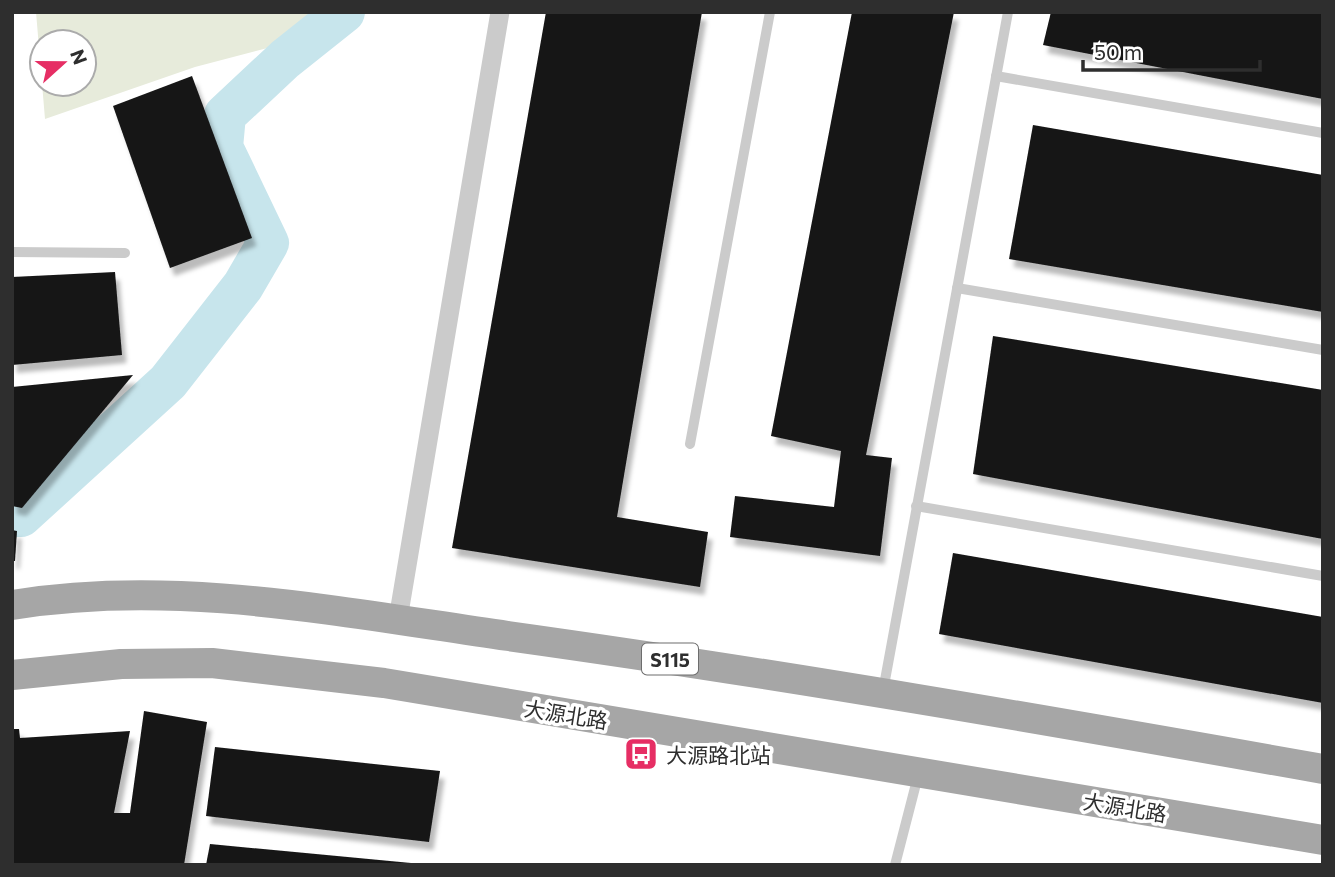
<svg xmlns="http://www.w3.org/2000/svg" width="1335" height="877" viewBox="0 0 1335 877" font-family="Commissioner,'Noto Sans SC',sans-serif">
<style>
.green{fill:#e7ebdb;fill-rule:evenodd}
.lines{fill:none;stroke-linecap:round;stroke-linejoin:round}
.river{stroke:#c7e5ec;stroke-width:42}
.building{fill:#151515;filter:url(#shadow)}
.service{stroke:#cbcbcb;stroke-width:10}
.minor{stroke:#cbcbcb;stroke-width:19}
.primary{stroke:#a6a6a6;stroke-width:30}
.labels{text-anchor:middle;dominant-baseline:central;stroke-width:7;stroke-linejoin:round;paint-order:stroke}
.shield{fill:#fff;stroke:#6d6d6d;stroke-width:2}
.shield-label{font-size:19px;font-weight:bold;fill:#2e2e2e}
.street-label{font-size:21px;fill:#2e2e2e;stroke:#fff}
.poi-label{font-size:21px;fill:#2e2e2e;stroke:#fff;text-anchor:start}
</style>
<defs>
<filter id="shadow"><feDropShadow dx="4.5" dy="8" stdDeviation="2" flood-color="#0004"/></filter>
</defs>
<rect width="100%" height="100%" fill="#fff"/>
<path class="green" d="M36,12H326L302,39L195,67L45,119ZM42,42H84V84H42Z"/>
<g class="lines">
<polyline class="river" points="12,516 21,516 168,382 243,286 268,243 222,147 225,115 285,59 344,12"/>
</g>
<g class="building">
<polygon points="546,12 702,12 617,517 708,532 700,587 452,548"/>
<polygon points="852,12 954,12 866,455 892,458 880,556 730,537 735,496 834,507 841,451 771,436"/>
<polygon points="1051,12 1323,12 1323,99 1043,45"/>
<polygon points="192,76 252,238 170,268 113,106"/>
<polygon points="1033,125 1323,175 1323,312 1009,259"/>
<polygon points="115,272 122,355 12,365 12,277"/>
<polygon points="993,336 1323,390 1323,539 973,474"/>
<polygon points="133,375 22,508 12,506 12,387"/>
<polygon points="12,530 17,531 15,561 12,561"/>
<polygon points="953,553 1323,617 1323,703 939,634"/>
<polygon points="144,711 207,722 184,865 12,865 12,729 19,729 20,738 130,731 114,813 130,813"/>
<polygon points="215,747 440,771 429,842 206,816"/>
<polygon points="210,844 411,863 411,865 206,865"/>
</g>
<g class="lines">
<g class="service">
<polyline points="996,76 1323,133"/>
<polyline points="12,252 125,253"/>
<polyline points="957,288 1323,350"/>
<polyline points="690,444 770,12"/>
<polyline points="916,506 1323,576"/>
<polyline points="883,691 1008,12"/>
<polyline points="895,865 918,776"/>
</g>
<polyline class="minor" points="398,619 500,12"/>
<g class="primary">
<path d="M12,605C178,578 345,613 508,636C781,674 1052,721 1323,769"/>
<polyline points="12,675 121,664 212,663 384,683 1323,840"/>
</g>
</g>
<defs>
<symbol id="bus-square" viewBox="-11 -11 22 22"><rect x="-9" y="-9" width="18" height="18" rx="4" fill="#e62e64" stroke="#fff"/><path d="M-5-6H5V4H4V6H2V4H-2V6H-4V4H-5ZM-3.5-4V0h7V-4ZM-3.5 1.2v1.5H-2V1.2ZM2 1.2v1.5H3.5V1.2Z" fill="#fff"/></symbol>
</defs>
<g fill-rule="evenodd">
<use href="#bus-square" x="622" y="735" width="38" height="38"/>
</g>
<g class="labels">
<rect class="shield" x="642" y="643.5" width="56" height="31" rx="5"/>
<g class="shield-label">
<text x="670" y="659">S115</text>
</g>
<g class="street-label">
<text transform="translate(566 714) rotate(9)">大源北路</text>
<text transform="translate(1125 807) rotate(9)">大源北路</text>
</g>
<g class="poi-label">
<text x="666" y="754">大源路北站</text>
</g>
</g>
<rect width="1335" height="877" fill="none" stroke="#2e2e2e" stroke-width="28"/>
<g transform="translate(63 63) rotate(69)"><circle r="33" fill="#ffffff" stroke="#ababab" stroke-width="2"/>
<path d="M0-5L12 26L0 18L-12 26Z" fill="#e62e64"/>
<text y="-10" font-size="19" font-weight="bold" text-anchor="middle" fill="#2e2e2e">N</text>
</g>
<path d="M1083 60v10h177v-10" fill="none" stroke="#2e2e2e" stroke-width="3.5"/>
<text x="1094" y="60" font-size="21" fill="#2e2e2e" stroke="#ffffff" stroke-width="5" paint-order="stroke">50 m</text>
</svg>
